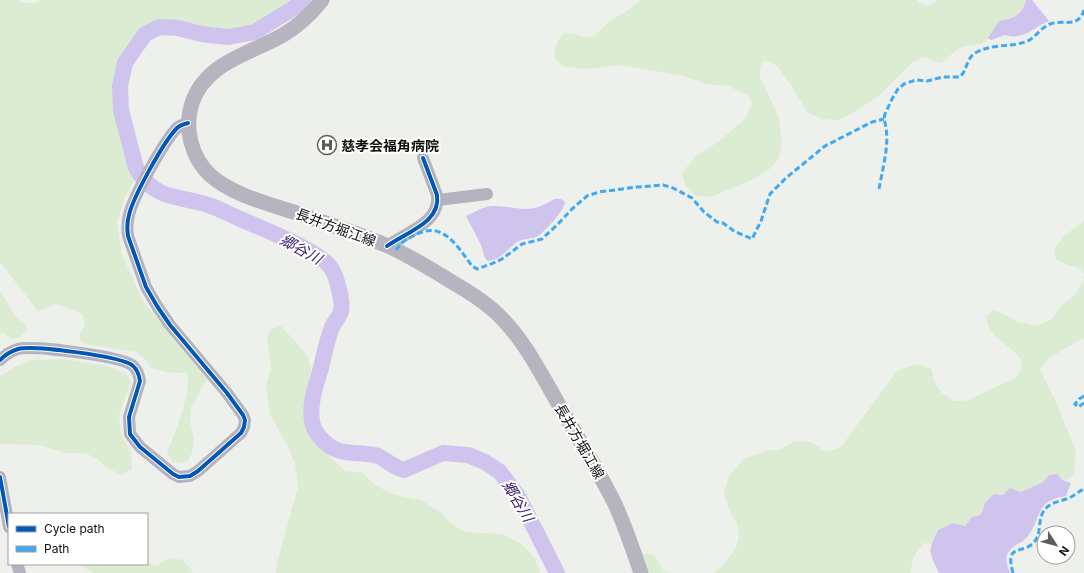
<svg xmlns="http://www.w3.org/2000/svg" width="1084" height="573" viewBox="0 0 1084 573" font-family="Inter,'Noto Sans JP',sans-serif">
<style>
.green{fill:#dcecd2}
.water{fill:#cec4ee}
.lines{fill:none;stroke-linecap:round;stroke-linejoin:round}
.river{stroke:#cec4ee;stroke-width:16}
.minor{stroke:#b5b2bf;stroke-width:12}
.major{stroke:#b6b4bf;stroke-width:15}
.quiet{stroke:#3fa9f5;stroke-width:3;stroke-dasharray:6 3;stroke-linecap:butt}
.cycleway-casing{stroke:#fff;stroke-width:6}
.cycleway{stroke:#0057b8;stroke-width:4}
.labels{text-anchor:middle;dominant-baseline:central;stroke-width:4;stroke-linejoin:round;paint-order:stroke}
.poi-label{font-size:14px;font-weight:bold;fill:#0d0f0c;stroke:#fff;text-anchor:start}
.street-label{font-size:14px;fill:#0d0f0c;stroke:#fff}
.water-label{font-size:15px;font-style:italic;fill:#3a2168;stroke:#fff}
</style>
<rect width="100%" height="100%" fill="#edf0eb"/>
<g class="green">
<path d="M0,0H19L22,3H35L42,0H305L291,15L260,34L232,42L164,28L147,34L127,63L124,107L131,148L139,171L125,197L117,222L122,254L143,301L207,379L191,408L190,420L194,440L192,453L187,462L173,463L167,453C173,439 195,383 186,372C173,375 163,371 151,368L146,360L136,352L85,344L80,340L79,334L85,325L83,314L57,304L38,311L0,262Z"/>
<path d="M641,0H917L918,2L928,6L935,3L936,0H1026C1022,15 1013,19 999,21C995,27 991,38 984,42C976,46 965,44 957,50C950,54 949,59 940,63L925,57L913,62L880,95L856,111L839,120L822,119L807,112L791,85L778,67L769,61H764L760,67V77L778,115L782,141L779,158L771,168L750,181L711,197L696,196L685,185L682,173L696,156L718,142L744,120L752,104L748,95L728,86L706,84L684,76L621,65L584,69L562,66L555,59C554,49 556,41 564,33L574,34L583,37L594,36L612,19L624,13Z"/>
<polygon points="1084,218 1084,274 1079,268 1067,265 1056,259 1054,249 1064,236 1082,223"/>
<path d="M1084,275V339L1074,343L1048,359L1040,370L1057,404L1076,451L1074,474L1066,481L1062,480L1043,482L1021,492L1003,495L985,503L981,515L972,517L965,526L938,530L931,544L923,543L913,558L910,573H713L722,567L736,548L739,535L737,523L730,512L724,494L729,476L744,459L768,450H780L795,441L811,442L826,452L841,447L897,371L916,364L922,365L931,369L935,383L942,393L954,401H965L1016,378L1022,367C1022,364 1021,360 1020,358C1011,345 986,336 987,316L994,310L1008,316L1017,322L1036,326L1051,320L1060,307L1075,295L1083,281Z"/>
<path d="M0,292C7,300 10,309 16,317C20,322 25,323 28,329L20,337L11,339L4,333L0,334Z"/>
<polygon points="281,326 301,348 308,357 311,368 304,412 307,425 331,458 345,471 362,473 376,485 391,494 421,500 440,512 453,525 467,532 503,534 520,543 535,558 540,573 276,573 277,563 298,487 295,463 288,447 270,414 266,386 271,368 267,337 271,329"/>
<polygon points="63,359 107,366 125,373 131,382 119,415 121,434 131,452 132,469 122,475 107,468 98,459 85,453 65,453 40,445 0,444 0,376 19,365 32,360"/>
<polygon points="643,554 654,554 663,570 670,573 647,573 642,563"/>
<polygon points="169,558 183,560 194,573 93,573 79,564 147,564 147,562 156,566"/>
</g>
<g class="water">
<path d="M1026,0H1032L1049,21C1034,27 1023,41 1005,35L991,40L988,38L999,21C1014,19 1022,15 1026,0Z"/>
<path d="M554,199H561L565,202C565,210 545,231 538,236C531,240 523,238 517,242C508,249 500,260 488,261L485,258L481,245L466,216C475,212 485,205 495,206C521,207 530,215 554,199Z"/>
<path d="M1058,474L1062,480L1071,483L1066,496C1035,500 1042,517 1028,536C1023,544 1011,544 1007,555C1005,561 1008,567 1010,573H939C929,551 927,553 938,530L953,523L965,526L972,517L981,515L985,503L994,494L1003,495L1010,488L1021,492L1043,482L1049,475Z"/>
</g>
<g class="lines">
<path class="river" d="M303,0L300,4L255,32L228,37L201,34L178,28L160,27L145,34L125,63L120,86L121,110L136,168C155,201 178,195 208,205C218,208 227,213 236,217C257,227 320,250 331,268C337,276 343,302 341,311C340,317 334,322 332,327C327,340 324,354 321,368C316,385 309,403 312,421C313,431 323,442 331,447C346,456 362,451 378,456C387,460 394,468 404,470L443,453L468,455L485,462L500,472L518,496L557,573"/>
<g class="minor">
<polyline points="438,200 487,194"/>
<path d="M387,246C406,232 441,223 437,195L423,158"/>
<path d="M0,360C5,355 11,351 18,349C33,345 119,356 132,365C137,369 139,374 140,381L129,417L130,434L140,447L173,474L179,477L190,476L198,471L241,433L244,427L245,420L243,415L227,393L170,325L157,306L146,287L128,236C127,229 127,222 129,215C133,197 164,141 177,128C180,125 184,124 188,123"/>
<polyline points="0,477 9,527"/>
<polyline points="17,564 20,573"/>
</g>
<path class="major" d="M322,0C311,14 298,26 283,35C250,54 206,62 192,103C184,128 191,157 210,175C233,196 276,206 306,216C333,226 361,234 388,246C410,256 431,269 452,282C466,290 480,299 492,309C522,335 540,372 559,405C578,438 598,470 615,504C625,526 633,550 641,573"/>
<g class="quiet">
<path d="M879,189C883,166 891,141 884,119L885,114L892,99L898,89L904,84L916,80L927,81L943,77H960C968,69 966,57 977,52C992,44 1010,47 1025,42C1035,39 1040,28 1050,24C1064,19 1078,29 1084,10"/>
<path d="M396,250C401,242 407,239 415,235C443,220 457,246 472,266L477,269L491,264L502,259L522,244L542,239L558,224L572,209L587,196L599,192L637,187L663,185L673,188L692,198L704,212L717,222L723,223L734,231L752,239L761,221L770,194L786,178L825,146L872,122L884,119"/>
<polyline points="1084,396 1079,399 1075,404 1078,407 1084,403"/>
<path d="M1013,573C1004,541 1024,556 1035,541C1040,534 1039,525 1041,517C1046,501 1059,503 1071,497C1075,495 1079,491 1084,489"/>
</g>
<defs>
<g id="cycleway">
<path d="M387,246C406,232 441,223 437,195L423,158"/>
<path d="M0,360C5,355 11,351 18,349C33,345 119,356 132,365C137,369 139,374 140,381L129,417L130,434L140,447L173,474L179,477L190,476L198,471L241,433L244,427L245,420L243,415L227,393L170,325L157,306L146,287L128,236C127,229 127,222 129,215C133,197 164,141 177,128C180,125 184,124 188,123"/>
<polyline points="0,477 9,527"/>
</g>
</defs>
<use href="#cycleway" class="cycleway-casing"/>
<use href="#cycleway" class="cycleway"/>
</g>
<defs>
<symbol id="hospital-ring" viewBox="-11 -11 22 22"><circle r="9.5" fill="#fff" stroke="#5b5e5a" stroke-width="1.5"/><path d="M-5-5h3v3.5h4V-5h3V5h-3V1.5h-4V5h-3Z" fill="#5b5e5a"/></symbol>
</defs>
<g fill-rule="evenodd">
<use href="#hospital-ring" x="316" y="134" width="22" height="22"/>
</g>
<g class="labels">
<g class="poi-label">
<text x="341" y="145">慈孝会福角病院</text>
</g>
<g class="street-label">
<text transform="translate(336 227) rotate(20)">長井方堀江線</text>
<text transform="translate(580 441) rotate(60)">長井方堀江線</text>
</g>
<g class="water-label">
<text transform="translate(301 249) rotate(29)">郷谷川</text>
<text transform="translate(518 501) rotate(59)">郷谷川</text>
</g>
</g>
<rect x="8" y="513" width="140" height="52" fill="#ffffff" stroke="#9e9f9e"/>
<rect x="16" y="526" width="20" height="6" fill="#0057b8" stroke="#9e9f9e"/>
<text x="44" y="533" font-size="12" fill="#0d0f0c">Cycle path</text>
<rect x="16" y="546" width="20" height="6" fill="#3fa9f5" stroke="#9e9f9e"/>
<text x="44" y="553" font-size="12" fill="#0d0f0c">Path</text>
<g transform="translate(1056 545) rotate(126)"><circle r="19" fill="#ffffff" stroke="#9e9f9e"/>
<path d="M0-3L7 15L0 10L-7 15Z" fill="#5b5e5a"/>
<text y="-6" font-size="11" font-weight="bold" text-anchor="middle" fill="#0d0f0c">N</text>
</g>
</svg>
